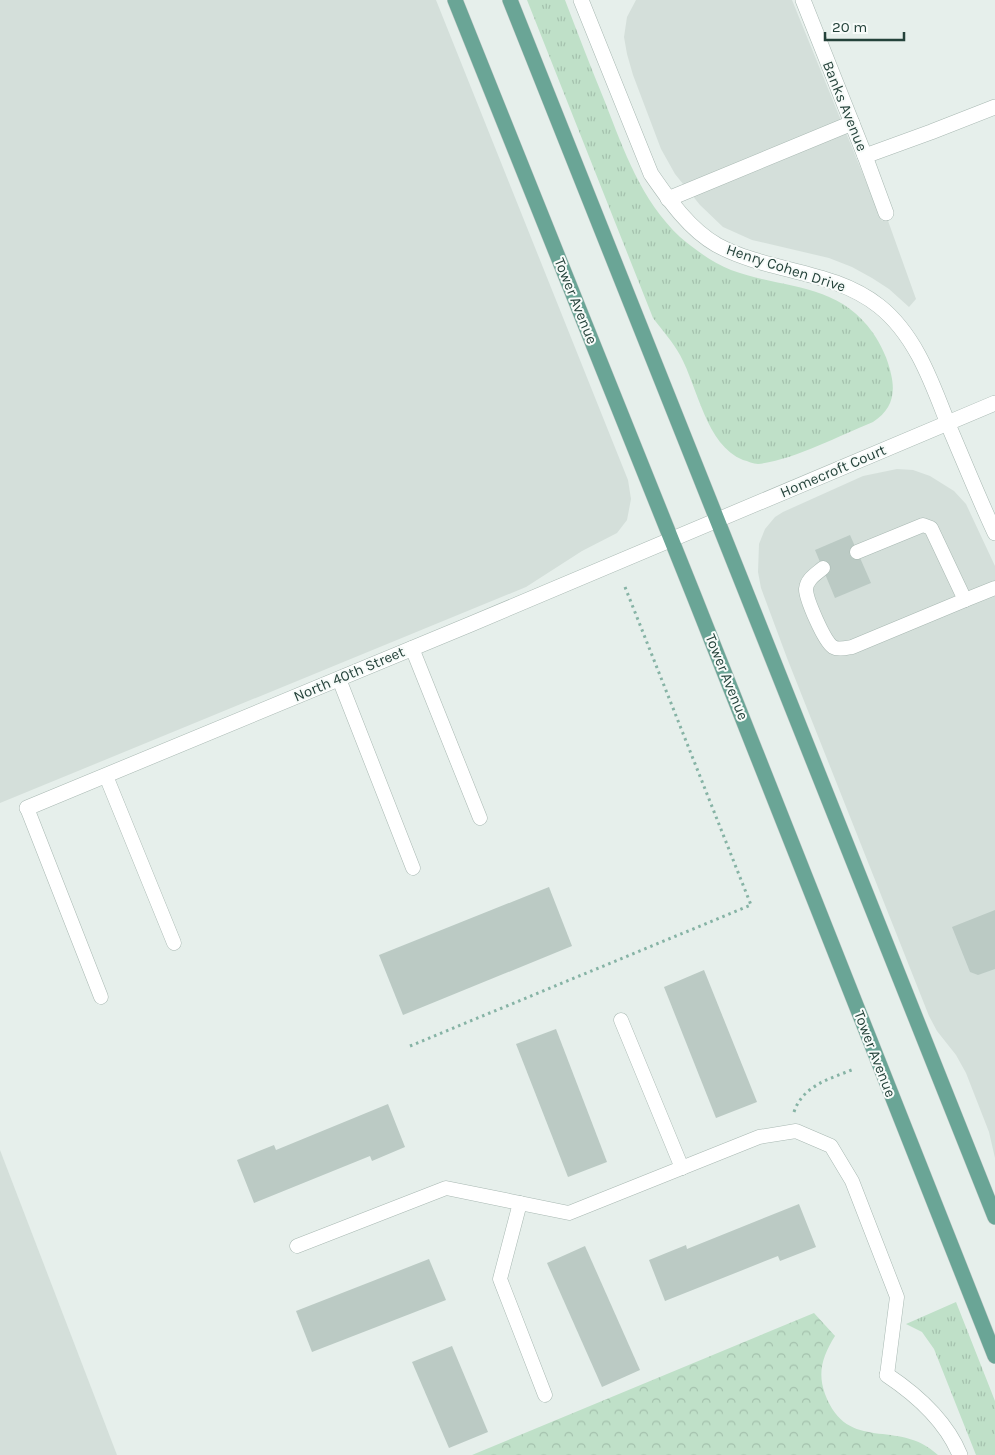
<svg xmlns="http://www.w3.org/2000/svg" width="995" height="1455" viewBox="0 0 995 1455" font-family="Karla,sans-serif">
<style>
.built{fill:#d4dfda}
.grass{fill:url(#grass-tufts)}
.forest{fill:url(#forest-crowns)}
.building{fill:#bbcac4}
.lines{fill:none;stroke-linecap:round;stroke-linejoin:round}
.lane-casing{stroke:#a8b8b2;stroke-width:15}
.street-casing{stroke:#a8b8b2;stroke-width:16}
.primary-casing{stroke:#c2cac8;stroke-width:16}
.path{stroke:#86b3a5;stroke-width:3;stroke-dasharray:2.5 4;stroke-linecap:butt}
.lane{stroke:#fff;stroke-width:14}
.street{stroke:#fff;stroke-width:15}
.primary{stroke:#6aa596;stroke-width:15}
.labels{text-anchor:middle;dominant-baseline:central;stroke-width:4;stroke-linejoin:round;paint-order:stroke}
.street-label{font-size:15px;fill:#24423a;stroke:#f7fbf9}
</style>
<defs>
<pattern id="grass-tufts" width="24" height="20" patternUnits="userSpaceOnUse" patternTransform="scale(1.25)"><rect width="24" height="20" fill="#bfe0c8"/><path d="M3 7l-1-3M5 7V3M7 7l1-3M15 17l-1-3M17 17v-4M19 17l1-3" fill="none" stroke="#a4c1ad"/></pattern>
<pattern id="forest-crowns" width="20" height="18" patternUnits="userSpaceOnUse" patternTransform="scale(1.25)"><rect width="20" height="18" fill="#bfe0c8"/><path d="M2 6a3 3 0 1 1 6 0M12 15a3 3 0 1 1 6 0" fill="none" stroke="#a4c1ad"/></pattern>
</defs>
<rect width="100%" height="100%" fill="#e6efeb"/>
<g class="built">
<polygon points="0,0 436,0 628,480 631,499 627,520 617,533 582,551 526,587 0,803"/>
<polygon points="636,0 792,0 882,221 887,218 916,299 909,307 889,289 872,278 852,267 829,258 752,240 723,227 700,205 675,174 661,149 633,75 627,54 624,37 627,17"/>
<polygon points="897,469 913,470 930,476 954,491 966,504 995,566 995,1158 989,1132 966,1073 956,1055 937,1031 929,1016 787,658 761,588 758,572 759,544 765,529 775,517 783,512 863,476"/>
<polygon points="0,1150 117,1455 0,1455"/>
</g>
<g class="grass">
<path d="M527,0H565C578,34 591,68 605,102C624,151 641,200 680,237C694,249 713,263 731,270C782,289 838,282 873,333C881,345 888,359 891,374C896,395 891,410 873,422C838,436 794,460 758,464C753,464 748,461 743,460C706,445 698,388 680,355C673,342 662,330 653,318Z"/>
<polygon points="956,1302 995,1401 995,1455 976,1455 934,1349 922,1332 906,1324"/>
</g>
<path class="forest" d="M814,1313L835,1336C823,1355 817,1372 825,1394C848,1455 898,1417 938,1455H472Z"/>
<g class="building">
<polygon points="850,535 871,583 835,598 815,550"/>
<polygon points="549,887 572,946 403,1015 379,955"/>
<polygon points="995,910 995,969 978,975 970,972 952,927"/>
<polygon points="704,970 757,1102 716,1118 664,987"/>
<polygon points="556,1029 607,1162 568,1177 516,1044"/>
<polygon points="388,1104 405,1147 372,1161 370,1156 254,1203 237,1160 274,1145 276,1150"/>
<polygon points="799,1204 816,1247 780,1261 778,1256 665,1301 649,1260 686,1245 687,1249"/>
<polygon points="585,1246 640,1370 602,1387 547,1263"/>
<polygon points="429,1259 446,1300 312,1352 296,1311"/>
<polygon points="452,1346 488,1432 449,1448 412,1362"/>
</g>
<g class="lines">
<defs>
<g id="lane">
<path d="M823,568C816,574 807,579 806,589C806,599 824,641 833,647C838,650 846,648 852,647L965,600L931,528L923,525L857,552"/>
<polyline points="965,600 995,588"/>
<polyline points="412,648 480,818"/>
<polyline points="339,679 413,868"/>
<polyline points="106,776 174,943"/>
<polyline points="27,808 101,997"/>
<polyline points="621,1020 682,1168"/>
<polyline points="520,1203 500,1279 545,1395"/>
<polyline points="297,1246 446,1188 569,1213 759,1137 796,1131 831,1146 852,1181 897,1297 887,1375"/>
</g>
<g id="street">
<path d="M581,0L651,174C669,200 689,229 717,245C769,273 832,269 879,306C917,336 933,386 950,429C965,464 979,499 995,533"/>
<polyline points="803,0 865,156 886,213"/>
<polyline points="865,156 931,132 995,107"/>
<polyline points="668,199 852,123"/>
<polyline points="27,808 471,624 995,403"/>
<path d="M887,1375C917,1395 946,1421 960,1455"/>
</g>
<g id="primary">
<polyline points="455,0 694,596 995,1356"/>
<polyline points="510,0 995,1217"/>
</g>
</defs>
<use href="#lane" class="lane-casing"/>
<use href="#street" class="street-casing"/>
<use href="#primary" class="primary-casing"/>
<g class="path">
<polyline points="410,1046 751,905 625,587"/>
<path d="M794,1112C803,1085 830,1079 854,1069"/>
</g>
<use href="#lane" class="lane"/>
<use href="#street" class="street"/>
<use href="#primary" class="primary"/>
</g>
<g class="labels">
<g class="street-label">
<text transform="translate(845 106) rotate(68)">Banks Avenue</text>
<text transform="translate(786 268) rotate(18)">Henry Cohen Drive</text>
<text transform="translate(576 301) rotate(68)">Tower Avenue</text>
<text transform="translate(833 471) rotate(-23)">Homecroft Court</text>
<text transform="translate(349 674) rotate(-23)">North 40th Street</text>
<text transform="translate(727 677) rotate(68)">Tower Avenue</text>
<text transform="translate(875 1054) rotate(69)">Tower Avenue</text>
</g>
</g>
<path d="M825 32v8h79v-8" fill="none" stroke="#24423a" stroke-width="2.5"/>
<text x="832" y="32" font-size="15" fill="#24423a" stroke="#f7fbf9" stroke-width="4" paint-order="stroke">20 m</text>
</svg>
